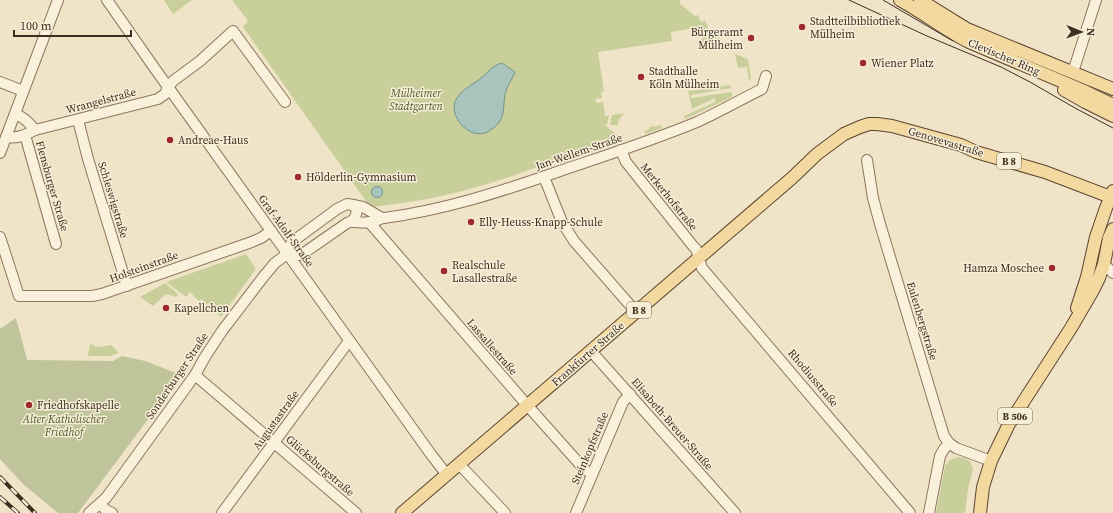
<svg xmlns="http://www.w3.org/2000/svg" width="1113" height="513" viewBox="0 0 1113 513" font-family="'Source Serif 4',serif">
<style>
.green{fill:#c9cf9b}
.cemetery{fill:#bfc49a}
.water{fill:#a9c4bc;stroke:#6f938a}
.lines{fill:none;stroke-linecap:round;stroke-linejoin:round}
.minor-casing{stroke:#8d765c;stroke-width:12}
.major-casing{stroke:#5b4430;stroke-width:14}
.minor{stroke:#faf1dc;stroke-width:10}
.major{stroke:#f3d9a0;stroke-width:12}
.tram{stroke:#3d2e20;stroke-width:1}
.rail-casing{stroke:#3d2e20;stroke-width:4}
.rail{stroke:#f7eed8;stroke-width:2.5;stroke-dasharray:8;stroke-linecap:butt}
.poi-dot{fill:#9e2a2b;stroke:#f7eed8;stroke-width:1.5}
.labels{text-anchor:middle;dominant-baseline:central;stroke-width:3;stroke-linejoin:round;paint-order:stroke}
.shield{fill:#f7eed8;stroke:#756857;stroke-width:1}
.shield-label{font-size:10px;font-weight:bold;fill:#3d2e20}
.poi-label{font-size:11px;fill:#3d2e20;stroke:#f7eed8;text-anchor:start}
.street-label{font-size:11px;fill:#3d2e20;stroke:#f7eed8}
.park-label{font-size:11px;font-style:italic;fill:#4d5a26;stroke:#f7eed8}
</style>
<rect width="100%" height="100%" fill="#f0e4c8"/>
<g class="green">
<polygon points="164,0 192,0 173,14"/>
<path d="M232,0H680V4L695,16L698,15L701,22L705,20L709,30L720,36L722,48L704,51L700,27L671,32L672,41L598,52L604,91L601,92L602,98L595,99L597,103L603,102L605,116L609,115L607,125H605L619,137L611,140L613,145L560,164L556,160C522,173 489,185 454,193C427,200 398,204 370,207L243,27L248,21Z"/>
<polygon points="735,54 748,59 751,78 749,81 747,67 738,68"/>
<polygon points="731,85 731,88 691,95 691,98 732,92 732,97 685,119 684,116 715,102 715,98 692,109 688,91"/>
<path d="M627,113C622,115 618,118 618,125H610L612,115Z"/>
<polygon points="661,125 662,128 645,134 644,131 649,129 649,127 653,126 653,127"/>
<polygon points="246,254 256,269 221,317 201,299 199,301 190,292 186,297 166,282"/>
<polygon points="165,283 178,294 176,297 166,294 153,306 140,297"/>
<polygon points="90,344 98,347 111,345 119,353 110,356 88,356"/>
<path d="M959,457L964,458L970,461L973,469L968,489L965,513H936L945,466C949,460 952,458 959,457Z"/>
</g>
<polygon class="cemetery" points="16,318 27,360 113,361 122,356 145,361 181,375 78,513 58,513 23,484 0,459 0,329"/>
<g class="water">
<path d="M502,63L515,72C513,78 509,83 507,88C502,99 506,111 500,121C498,124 495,127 492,129C472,146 445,114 457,98C463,89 472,85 480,79C489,72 491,66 502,63Z"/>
<circle cx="377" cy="192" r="5.5"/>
</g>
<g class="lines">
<defs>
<g id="minor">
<polyline points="107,0 153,66 430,453 447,475"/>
<polyline points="1073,72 1096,0"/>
<polyline points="0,82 23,91"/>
<path d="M15,114C24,117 29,123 35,130"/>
<polyline points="78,120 88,159 127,286"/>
<polyline points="25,135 56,244"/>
<path d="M6,137C17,139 25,135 35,130L158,99L165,94L168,87L173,81L200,61L233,31L285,102"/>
<polyline points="621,150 626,162 693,246 696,249 702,268 910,513"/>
<polyline points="0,153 58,0"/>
<polyline points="867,160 873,198 880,224 944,436 949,443 956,448 991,461"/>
<polyline points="544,177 562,222 574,241 636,312"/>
<path d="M352,222C358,222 366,223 373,222C377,221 380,218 384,218C444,210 500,192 557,172C604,156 651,141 697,122C719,112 740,100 762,89L766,76"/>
<polyline points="369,222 527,405 585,470 592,473"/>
<polyline points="0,237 19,296 92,296 102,294 249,243 261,238 271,231"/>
<path d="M287,254L301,255L347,223C354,221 356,217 357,210L353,205"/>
<polyline points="1104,264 1113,273"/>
<polyline points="591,351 735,513"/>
<polyline points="195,375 356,513"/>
<polyline points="459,464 505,513"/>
<polyline points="100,504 106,510 112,513"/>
<polyline points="89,513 106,498 195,375 205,357 222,331 264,276 275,263 287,254 292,242 337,209 347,204 353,205 363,207 382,218"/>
<polyline points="222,513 349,341"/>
<polyline points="576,513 623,402 630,394"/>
<polyline points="929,513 940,456 944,449 949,443"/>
</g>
<g id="major">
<path d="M900,0C924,13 945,30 969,42L1082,90L1113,105"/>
<polyline points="920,0 967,29 1113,89"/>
<polyline points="1064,90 1085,102 1113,116"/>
<polyline points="1077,308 1087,277 1096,237 1106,208 1113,191"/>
<polyline points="402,513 792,178 817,154 844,134 860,127 869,124 877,124 892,126 961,145 976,152 1045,172 1113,198"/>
<polyline points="980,513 983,487 991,461 1009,424 1071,328 1092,292 1099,278 1104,264 1109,238 1113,229"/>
</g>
</defs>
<use href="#minor" class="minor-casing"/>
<use href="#major" class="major-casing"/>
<use href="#minor" class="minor"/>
<use href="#major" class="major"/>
<g class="tram">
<polyline points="849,0 927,36 1001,67 1030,82 1075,108 1113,128"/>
<polyline points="883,0 953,41"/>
</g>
<defs>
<g id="rail">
<polyline points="0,477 35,513"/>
<polyline points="0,497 18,513"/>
</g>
</defs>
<use href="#rail" class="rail-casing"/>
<use href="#rail" class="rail"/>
</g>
<g class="poi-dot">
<circle cx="802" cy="27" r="4"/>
<circle cx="751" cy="38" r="4"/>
<circle cx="863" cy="63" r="4"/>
<circle cx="641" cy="77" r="4"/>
<circle cx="170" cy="140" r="4"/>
<circle cx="298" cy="177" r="4"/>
<circle cx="471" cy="222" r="4"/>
<circle cx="1052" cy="268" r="4"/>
<circle cx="444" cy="271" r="4"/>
<circle cx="166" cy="308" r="4"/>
<circle cx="29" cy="405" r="4"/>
</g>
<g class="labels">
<g class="shield">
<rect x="997" y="153" width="24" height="16" rx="3"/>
<rect x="627" y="302" width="24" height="16" rx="3"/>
<rect x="998" y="408" width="34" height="16" rx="3"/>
</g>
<g class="shield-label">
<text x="1009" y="161">B 8</text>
<text x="639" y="310">B 8</text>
<text x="1015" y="416">B 506</text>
</g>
<g class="poi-label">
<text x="810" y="21">Stadtteilbibliothek<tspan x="810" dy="13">Mülheim</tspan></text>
<text x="743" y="32" text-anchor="end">Bürgeramt<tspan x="743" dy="13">Mülheim</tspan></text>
<text x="871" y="63">Wiener Platz</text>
<text x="649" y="71">Stadthalle<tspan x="649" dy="13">Köln Mülheim</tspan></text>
<text x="178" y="140">Andreae-Haus</text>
<text x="306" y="177">Hölderlin-Gymnasium</text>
<text x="479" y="222">Elly-Heuss-Knapp-Schule</text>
<text x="452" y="265">Realschule<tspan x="452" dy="13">Lasallestraße</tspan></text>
<text x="1044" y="268" text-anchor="end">Hamza Moschee</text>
<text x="174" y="308">Kapellchen</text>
<text x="37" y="405">Friedhofskapelle</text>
</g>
<g class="street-label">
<text transform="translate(1004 57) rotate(23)">Clevischer Ring</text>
<text transform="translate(101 101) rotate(-15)">Wrangelstraße</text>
<text transform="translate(946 142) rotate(17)">Genovevastraße</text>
<text transform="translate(579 152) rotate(-19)">Jan-Wellem-Straße</text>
<text transform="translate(52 186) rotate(74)">Flensburger Straße</text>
<text transform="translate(669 197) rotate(51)">Merkerhofstraße</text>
<text transform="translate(113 200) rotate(73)">Schleswigstraße</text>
<text transform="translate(286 231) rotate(54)">Graf-Adolf-Straße</text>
<text transform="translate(144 267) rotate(-20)">Holsteinstraße</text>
<text transform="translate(922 321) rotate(73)">Eulenbergstraße</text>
<text transform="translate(492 347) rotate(49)">Lassallestraße</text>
<text transform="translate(588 354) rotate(-41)">Frankfurter Straße</text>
<text transform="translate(177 376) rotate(-56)">Sonderburger Straße</text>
<text transform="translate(813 378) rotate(50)">Rhodiusstraße</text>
<text transform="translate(276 420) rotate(-54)">Augustastraße</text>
<text transform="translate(672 424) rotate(49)">Elisabeth-Breuer-Straße</text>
<text transform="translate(590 448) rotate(-67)">Steinkopfstraße</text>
<text transform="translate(320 466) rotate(41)">Glücksburgstraße</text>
</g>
<g class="park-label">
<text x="416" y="93">Mülheimer<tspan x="416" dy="13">Stadtgarten</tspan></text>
<text x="64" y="419">Alter Katholischer<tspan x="64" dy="13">Friedhof</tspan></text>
</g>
</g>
<g transform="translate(1081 32) rotate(91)" stroke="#f7eed8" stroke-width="3" paint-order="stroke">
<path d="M0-3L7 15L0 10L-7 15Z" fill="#3d2e20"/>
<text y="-6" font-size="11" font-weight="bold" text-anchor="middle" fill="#3d2e20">N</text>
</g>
<path d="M14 30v6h117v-6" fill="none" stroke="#3d2e20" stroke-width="2"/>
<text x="20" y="30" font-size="12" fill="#3d2e20" stroke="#f7eed8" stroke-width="3" paint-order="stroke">100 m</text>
</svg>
